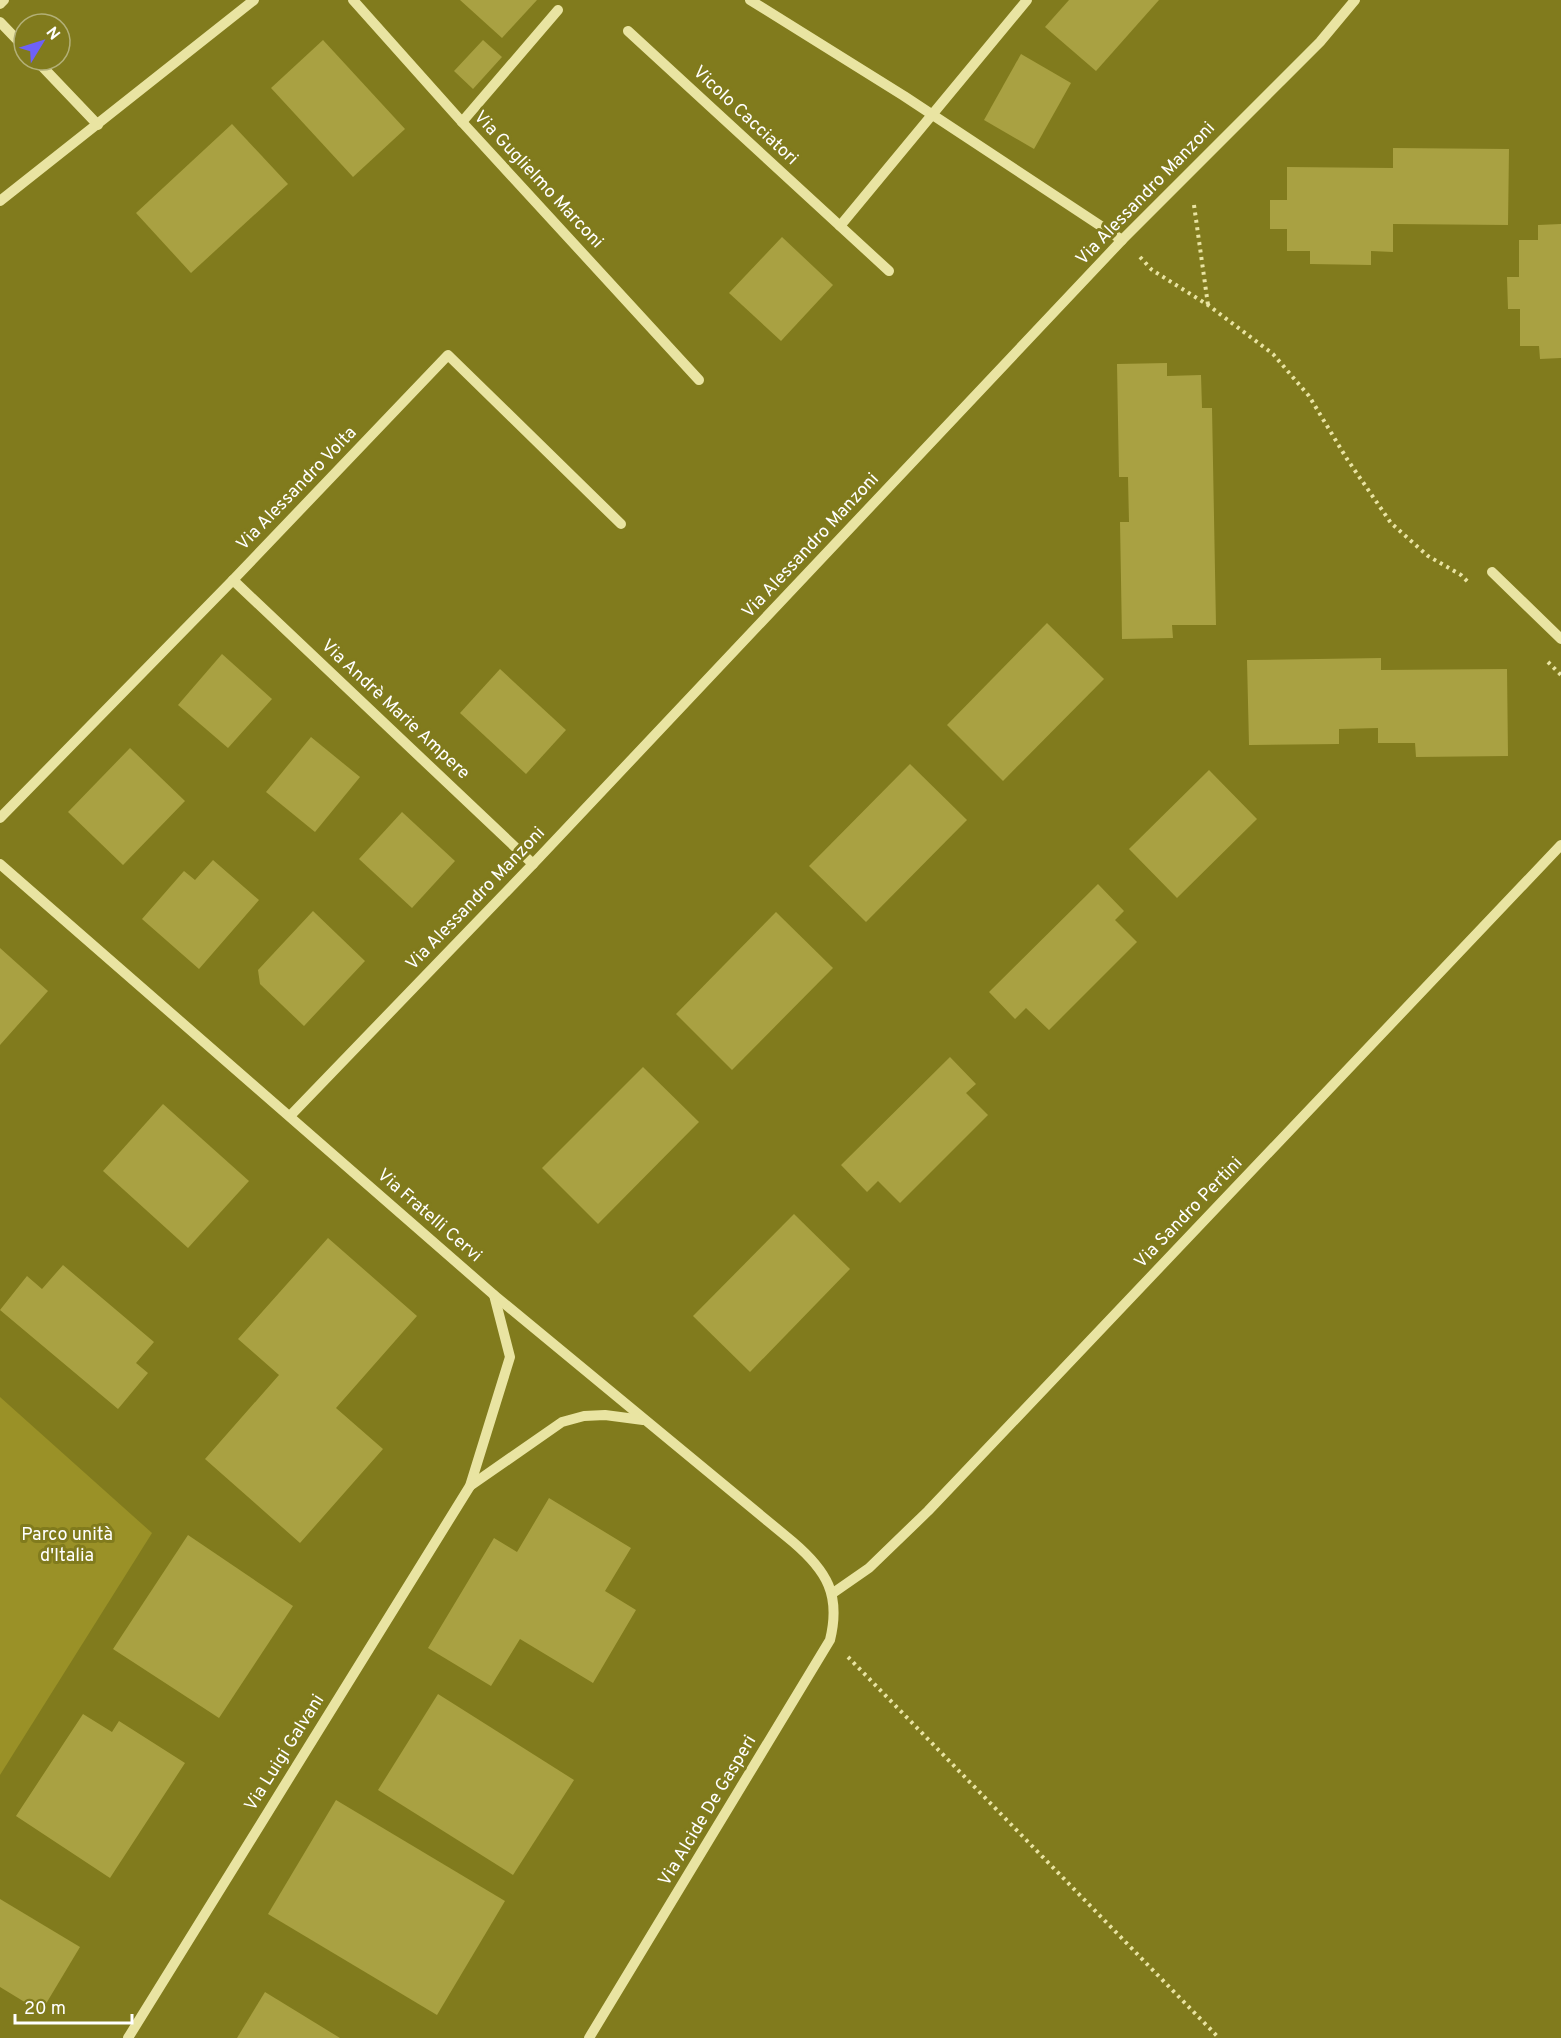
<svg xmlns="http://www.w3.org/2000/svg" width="1561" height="2038" viewBox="0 0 1561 2038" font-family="Overpass,sans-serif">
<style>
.green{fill:#9a9127}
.building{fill:#a9a142}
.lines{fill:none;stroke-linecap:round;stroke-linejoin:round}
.path{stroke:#e9e4a2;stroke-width:4;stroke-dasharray:3 4.5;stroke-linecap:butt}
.minor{stroke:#e9e4a2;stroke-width:10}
.labels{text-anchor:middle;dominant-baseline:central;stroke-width:6;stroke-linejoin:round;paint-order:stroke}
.street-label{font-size:18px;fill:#fff;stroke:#817b1d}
.park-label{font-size:18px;fill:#fff;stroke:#817b1d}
</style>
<rect width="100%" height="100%" fill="#817b1d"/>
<polygon class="green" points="0,1397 152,1533 0,1775"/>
<g class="building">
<polygon points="460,0 537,0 502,38"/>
<polygon points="1069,0 1159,0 1096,71 1045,27"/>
<polygon points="323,40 405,129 353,177 271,88"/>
<polygon points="483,40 502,57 473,89 454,71"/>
<polygon points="1021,54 1071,83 1034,149 984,120"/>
<polygon points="232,124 288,184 191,273 136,213"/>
<polygon points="1393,148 1509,149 1508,225 1393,224 1393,252 1371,251 1371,265 1310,264 1310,251 1287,251 1287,229 1270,229 1270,200 1287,200 1287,167 1393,168"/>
<polygon points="1561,224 1561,358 1540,359 1539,346 1520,346 1520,309 1508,309 1507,277 1519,277 1519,240 1538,240 1538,225"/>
<polygon points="782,237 833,285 781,341 729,293"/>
<polygon points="1167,363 1167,376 1201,375 1202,408 1212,408 1216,625 1172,625 1173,638 1122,639 1120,522 1129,522 1128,477 1119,477 1117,364"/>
<polygon points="1047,623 1104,679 1003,781 947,725"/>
<polygon points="222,654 272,699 228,748 178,705"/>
<polygon points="1381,658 1381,670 1507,669 1508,756 1416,757 1415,743 1378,743 1378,728 1339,729 1339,744 1249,745 1247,660"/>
<polygon points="500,669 566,730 526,774 460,713"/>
<polygon points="311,737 360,777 315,832 266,792"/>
<polygon points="130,748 185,801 123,865 68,812"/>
<polygon points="910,764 967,820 866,922 809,866"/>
<polygon points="1209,770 1257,819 1177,898 1129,849"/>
<polygon points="402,812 455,861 412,908 359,859"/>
<polygon points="213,860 259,900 199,969 142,919 184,871 195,880"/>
<polygon points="1098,884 1124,911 1115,920 1137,942 1049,1030 1026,1008 1015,1019 989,992"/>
<polygon points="313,911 365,961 304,1026 260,984 258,970"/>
<polygon points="776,912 833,968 732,1070 676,1014"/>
<polygon points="0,948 48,991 0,1045"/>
<polygon points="950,1057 976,1084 966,1093 988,1115 900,1203 878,1181 867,1192 841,1165"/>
<polygon points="643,1067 699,1122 598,1224 542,1168"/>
<polygon points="163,1104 249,1181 188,1248 103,1171"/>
<polygon points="794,1214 850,1269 750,1372 693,1316"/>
<polygon points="328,1238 417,1316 336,1408 383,1449 300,1543 205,1459 279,1375 238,1339"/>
<polygon points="63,1265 154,1342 136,1363 148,1373 118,1409 0,1310 27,1276 42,1289"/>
<polygon points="549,1498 631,1548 605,1591 636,1610 593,1683 520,1639 491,1686 428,1648 494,1538 517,1552"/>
<polygon points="188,1535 293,1606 219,1718 113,1649"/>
<polygon points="438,1694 574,1780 513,1875 378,1790"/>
<polygon points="83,1714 112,1732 119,1721 185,1763 110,1878 16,1816"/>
<polygon points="336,1800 505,1901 437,2015 268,1914"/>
<polygon points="0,1899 80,1947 41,2012 0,1987"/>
<polygon points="265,1992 340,2038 237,2038"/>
</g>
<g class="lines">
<g class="path">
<polyline points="1194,205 1208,305"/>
<polyline points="1140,257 1152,270 1208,305 1273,354 1309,396 1347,459 1391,523 1428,556 1461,575 1469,583"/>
<polyline points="1548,662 1561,675"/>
<polyline points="848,1657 1219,2038"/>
</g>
<g class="minor">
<polyline points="353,0 462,122 699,380"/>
<polyline points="750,0 904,96 1122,240"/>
<polyline points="0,4 4,0"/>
<polyline points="0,22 24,47"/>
<polyline points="628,31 889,271"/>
<polyline points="36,60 98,125"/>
<polyline points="462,122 558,10"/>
<polyline points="0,201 254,0"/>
<polyline points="840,226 1027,0"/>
<polyline points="1492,572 1561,639"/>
<polyline points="233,580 533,864"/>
<polyline points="0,818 233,580 448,355 621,524"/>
<path d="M0,864L494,1295L793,1542C827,1571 841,1595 830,1640L589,2038"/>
<polyline points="290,1116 533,864 1122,240 1320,42 1355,0"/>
<polyline points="470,1486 562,1422 584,1416 605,1415 643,1420"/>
<polyline points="833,1593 869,1568 928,1511 1561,845"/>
<polyline points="128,2038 470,1486 510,1357 494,1295"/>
</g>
</g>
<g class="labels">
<g class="street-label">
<text transform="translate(745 116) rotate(43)">Vicolo Cacciatori</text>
<text transform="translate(538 180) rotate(47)">Via Guglielmo Marconi</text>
<text transform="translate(1146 194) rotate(-46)">Via Alessandro Manzoni</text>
<text transform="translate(297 489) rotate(-46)">Via Alessandro Volta</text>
<text transform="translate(811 546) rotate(-47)">Via Alessandro Manzoni</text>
<text transform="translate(395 710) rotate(43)">Via Andrè Marie Ampere</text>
<text transform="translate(476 899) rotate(-46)">Via Alessandro Manzoni</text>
<text transform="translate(1189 1213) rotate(-46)">Via Sandro Pertini</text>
<text transform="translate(429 1216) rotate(41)">Via Fratelli Cervi</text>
<text transform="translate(285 1753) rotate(-58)">Via Luigi Galvani</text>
<text transform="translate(708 1811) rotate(-59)">Via Alcide De Gasperi</text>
</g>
<g class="park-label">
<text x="67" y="1535">Parco unità<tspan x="67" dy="21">d'Italia</tspan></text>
</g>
</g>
<g transform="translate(42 42) rotate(52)"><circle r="28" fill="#817b1d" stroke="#b3b077" stroke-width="1.5"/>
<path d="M0-4.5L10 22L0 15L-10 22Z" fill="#6e61f9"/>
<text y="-9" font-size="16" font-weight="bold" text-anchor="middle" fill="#ffffff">N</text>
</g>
<path d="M15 2014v9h117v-9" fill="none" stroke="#ffffff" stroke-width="3"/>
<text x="24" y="2014" font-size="18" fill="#ffffff" stroke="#817b1d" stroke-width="4.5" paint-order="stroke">20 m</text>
</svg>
